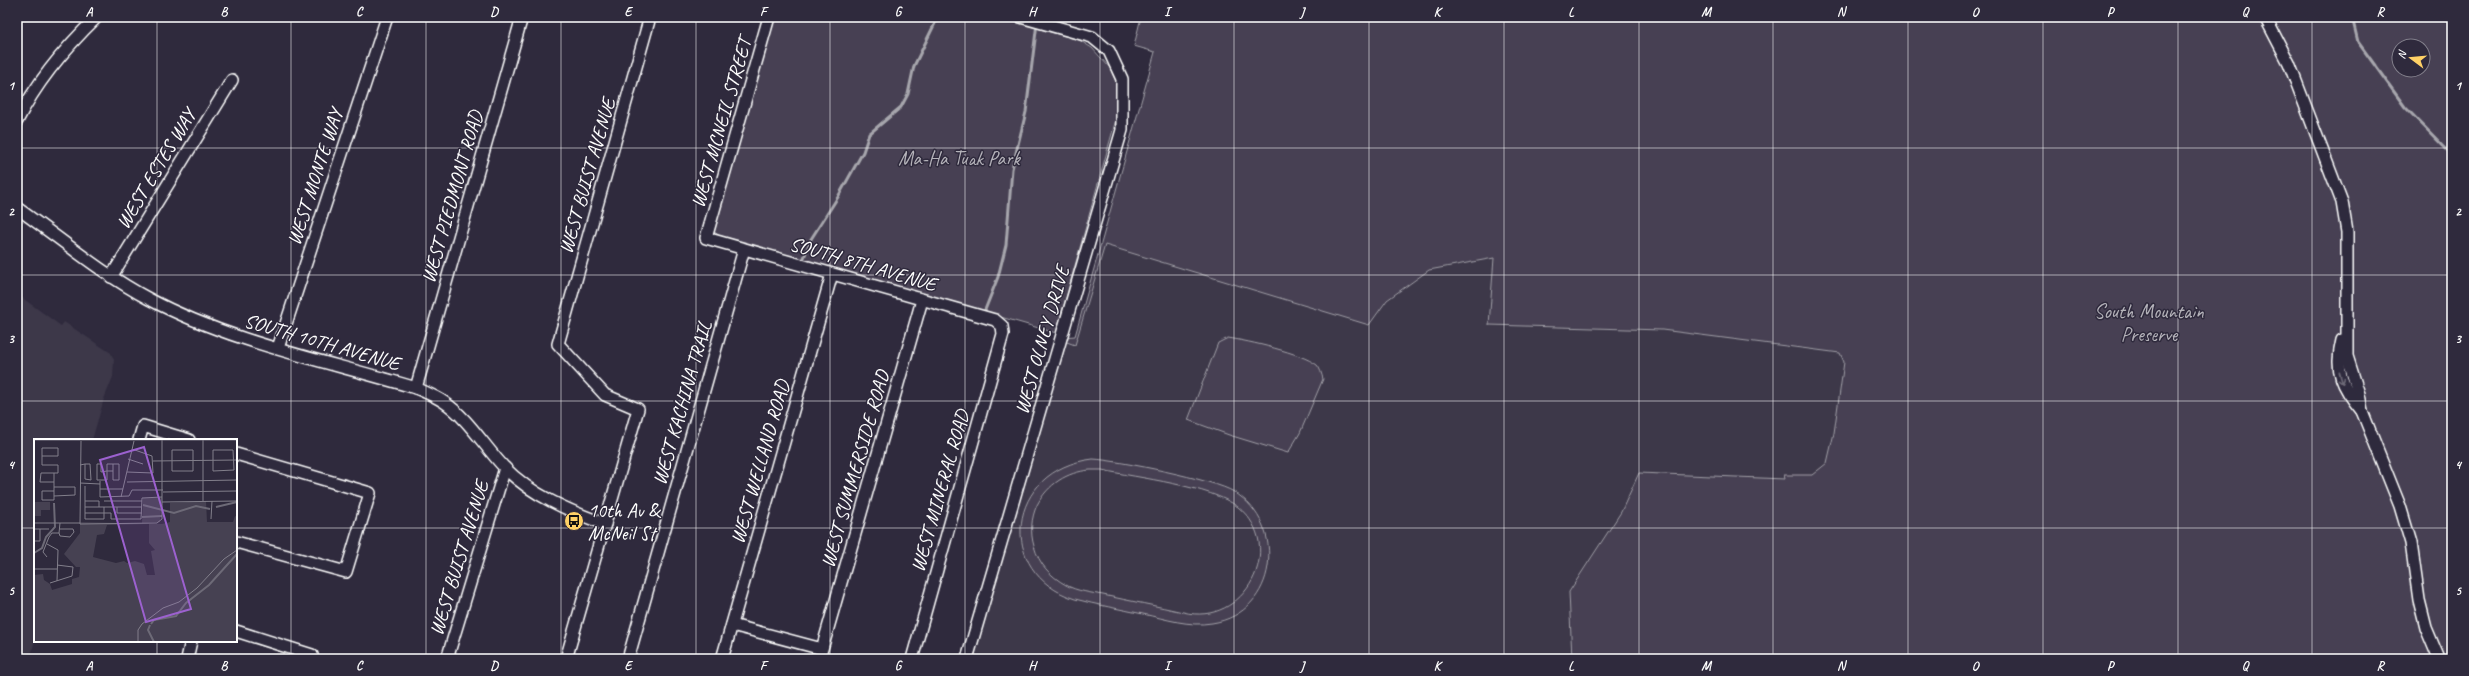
<svg xmlns="http://www.w3.org/2000/svg" width="2469" height="676" viewBox="0 0 2469 676" font-family="Caveat,sans-serif">
<style>
.built{fill:#3c3749}
.green{fill:#464152;stroke:#a2a0a8;fill-rule:evenodd}
.lines{fill:none;stroke-linecap:round;stroke-linejoin:round}
.stream{stroke:#a7a6ad;stroke-width:3}
.street-casing{stroke:#fff;stroke-width:14}
.street{stroke:#2f2a3d;stroke-width:11}
.oneway{stroke:#6d6a77}
.grid{fill:none;stroke:#fff;stroke-width:1;stroke-opacity:0.55}
.labels{text-anchor:middle;dominant-baseline:central;stroke-width:3;stroke-linejoin:round;paint-order:stroke}
.street-label{font-size:20px;fill:#fff;stroke:#2f2a3d}
.park-label{font-size:20px;fill:#b5b3ba;stroke:#2f2a3d}
.poi-label{font-size:20px;fill:#fff;stroke:#2f2a3d;text-anchor:start}
.inset-river{fill:none;stroke:#6d6a77;stroke-width:2}
.inset-road{fill:none;stroke:#827f8b;stroke-width:1}
.view{fill:#9c61cf;fill-opacity:0.15;stroke:#9c61cf;stroke-width:2}
.inset-edge{fill:none;stroke:#fff;stroke-width:2}
.neatline{fill:none;stroke:#fff;stroke-width:1.5}
.grid-label{font-size:13px;text-anchor:middle;font-weight:bold;fill:#fff}
</style>
<rect width="100%" height="100%" fill="#2f2a3d"/>
<filter id="ink" filterUnits="userSpaceOnUse"><feTurbulence type="fractalNoise" baseFrequency=".025" numOctaves="2"/><feDisplacementMap in="SourceGraphic" scale="8" xChannelSelector="R" yChannelSelector="G"/><feConvolveMatrix kernelMatrix="1 2 1 2 8 2 1 2 1" color-interpolation-filters="sRGB"/></filter>
<g filter="url(#ink)">
<g class="built">
<polygon points="1105,245 1369,325 1387,300 1429,270 1494,258 1490,325 1662,330 1847,354 1831,481 1639,473 1621,512 1569,592 1572,659 972,659 1063,341 1075,345"/>
<polygon points="17,294 61,326 64,322 111,353 114,360 113,377 104,399 92,440 35,440 35,640 30,659 17,659"/>
</g>
<g class="green">
<polygon points="773,17 996,17 1079,40 1092,48 1110,68 1116,82 1120,105 1056,333 720,236 713,231"/>
<path d="M1141,17H2452V659H1572L1569,592L1621,512L1639,473L1785,479L1784,475H1812L1827,463L1834,433L1844,362L1840,353L1662,330L1489,325L1494,258L1429,270L1387,300L1369,325L1105,245L1075,345L1064,341L1062,337L1075,336L1155,52L1134,46ZM2399,46H2423V70H2399Z"/>
<path d="M1228,338C1248,341 1302,353 1317,365C1320,368 1322,375 1323,379L1300,433L1288,453L1229,435L1188,420L1218,343Z"/>
<path d="M1093,459C1116,460 1216,480 1234,492C1288,525 1278,613 1212,623C1189,627 1166,619 1143,614C1120,609 1097,605 1075,599C995,573 1006,469 1093,459ZM1090,470H1102C1138,478 1211,486 1238,507C1288,547 1244,628 1183,612C1157,606 1130,601 1103,595C1092,593 1076,591 1066,585C1050,576 1039,564 1034,546C1030,533 1031,518 1037,505C1048,484 1067,472 1090,470Z"/>
</g>
<g class="lines">
<g class="stream">
<polyline points="2352,17 2358,42 2405,107 2452,155"/>
<polyline points="802,263 811,239 838,197 863,152 869,134 901,107 908,94 914,66 938,17"/>
<polyline points="983,315 998,277 1006,245 1012,169 1026,112 1037,23"/>
</g>
<defs>
<g id="street">
<polyline points="769,17 706,238 995,320 1002,326 1003,334 912,659"/>
<polyline points="2265,17 2289,63 2342,202 2347,232 2347,356 2359,394 2362,411 2400,506 2411,543 2419,600 2426,628 2439,659"/>
<path d="M17,121C37,81 65,48 97,17"/>
<path d="M17,208C61,239 102,274 149,299C232,343 327,361 416,388C425,392 435,396 444,402C468,418 484,446 504,467C531,495 569,511 605,524"/>
<polyline points="111,277 232,80"/>
<path d="M2342,340C2334,371 2342,387 2362,411"/>
<polyline points="278,348 387,17"/>
<polyline points="416,388 522,17"/>
<polyline points="139,440 143,426 189,440"/>
<polyline points="236,454 370,493 346,572 236,542"/>
<polyline points="732,625 822,649 922,300"/>
<polyline points="236,631 312,655 311,659"/>
<polyline points="187,659 191,641"/>
<polyline points="447,659 505,468"/>
<polyline points="566,659 638,409 605,395 558,344 650,17"/>
<polyline points="628,659 744,249"/>
<polyline points="722,659 832,274"/>
<polyline points="967,659 1122,130 1122,79 1109,51 1092,37 1021,17"/>
</g>
</defs>
<use href="#street" class="street-casing"/>
<use href="#street" class="street"/>
</g>
<defs><path id="oneway-shaft" d="M-6 0H5M1.5-3L5.5 0L1.5 3" fill="none" stroke-width="1.6" stroke-linecap="round" stroke-linejoin="round"/></defs>
<use class="oneway" href="#oneway-shaft" transform="translate(2341 378) rotate(74)"/>
</g>
<path class="grid" d="M157,17V440M291,17V659M426,17V659M561,17V659M696,17V659M830,17V659M965,17V659M1100,17V659M1234,17V659M1369,17V659M1504,17V659M1639,17V659M1773,17V659M1908,17V659M2043,17V659M2178,17V659M2312,17V659M17,148H2452M17,275H2452M17,401H2452M17,528H35M236,528H2452M157,641V659"/>
<defs>
<symbol id="bus-disc" viewBox="-11 -11 22 22"><circle r="9.5" fill="#ffd166" stroke="#2f2a3d"/><path d="M-5-6H5V4H4V6H2V4H-2V6H-4V4H-5ZM-3.5-4V0h7V-4ZM-3.5 1.2v1.5H-2V1.2ZM2 1.2v1.5H3.5V1.2Z" fill="#111"/></symbol>
</defs>
<g fill-rule="evenodd">
<use href="#bus-disc" x="563" y="510" width="22" height="22"/>
</g>
<g class="labels">
<g class="street-label">
<text transform="translate(721 123) rotate(-74)">WEST MCNEIL STREET</text>
<text transform="translate(156 169) rotate(-59)">WEST ESTES WAY</text>
<text transform="translate(587 176) rotate(-74)">WEST BUIST AVENUE</text>
<text transform="translate(315 177) rotate(-72)">WEST MONTE WAY</text>
<text transform="translate(452 197) rotate(-74)">WEST PIEDMONT ROAD</text>
<text transform="translate(863 264) rotate(16)">SOUTH 8TH AVENUE</text>
<text transform="translate(1042 340) rotate(-74)">WEST OLNEY DRIVE</text>
<text transform="translate(322 342) rotate(16)">SOUTH 10TH AVENUE</text>
<text transform="translate(682 403) rotate(-74)">WEST KACHINA TRAIL</text>
<text transform="translate(760 462) rotate(-74)">WEST WELLAND ROAD</text>
<text transform="translate(855 469) rotate(-74)">WEST SUMMERSIDE ROAD</text>
<text transform="translate(940 491) rotate(-74)">WEST MINERAL ROAD</text>
<text transform="translate(459 558) rotate(-73)">WEST BUIST AVENUE</text>
</g>
<g class="park-label">
<text x="959" y="158">Ma-Ha Tuak Park</text>
<text x="2149" y="311">South Mountain<tspan x="2149" dy="23">Preserve</tspan></text>
</g>
<g class="poi-label">
<text x="588" y="510">10th Av &amp;<tspan x="588" dy="23">McNeil St</tspan></text>
</g>
</g>
<g transform="translate(34 439)">
<rect width="203" height="203" fill="#2f2a3d"/>
<path d="M109,59H128L126,83L108,84ZM172,62L173,83H199L201,77L203,78V203H0V136L9,135L10,141L16,145L18,151L38,145V140L45,138L46,128H42L30,115L46,94V83L128,85L136,83V64ZM115,85V104L121,111L117,112L121,136H113L110,125L101,122L93,124L90,122L82,124L59,118L63,96L70,95L73,86ZM0,63H16V71H7V77H0Z" fill="#464152" fill-rule="evenodd"/>
<path class="inset-river" d="M109,66L140,74L162,67L176,70M182,68L203,63M108,78L128,77M0,114L8,109L12,98L21,88L20,64M117,185L120,181L142,177L152,164L175,146L203,115M116,186L114,191L120,203"/>
<path class="inset-road" d="M0,1H203M169,1V62M47,2L46,85L123,84L128,80V1M138,11H159V32H138ZM179,11H199L200,31L179,32ZM8,17H24V9H8V26H24V34H7L6,43H20M94,20L109,25M119,22L203,21M46,26L51,25H56L57,41L51,40V25M79,32H73L67,33V25H63V41H73V25H85V41H79V25M93,33L119,34L118,17L98,10M66,42V58L95,57L98,51H129M93,43L203,41M46,44L66,45M51,47V80H70V68M66,50H89M20,52H8V61H20V34M129,53L203,52M20,57L41,56V48H20M87,58L100,2M51,62H65V68M70,62H108M128,63L203,62M51,68H108M83,68V74H108M51,74H77V80H107L108,59L128,58M177,80L178,62M0,84H46M26,84L25,94L26,97L36,98L40,93L39,90H26M0,90H15M0,102H6V90M13,105L24,111L23,142M13,118L9,113L15,98L18,94H25M0,130H23M16,144L38,137L39,128L23,126M104,203V191L108,185L129,169L145,163L163,149L190,120L203,111"/>
<path class="view" d="M110,8L157,170L112,183L66,21Z"/>
<rect width="203" height="203" class="inset-edge"/>
</g>
<rect width="2469" height="676" fill="none" stroke="#2f2a3d" stroke-width="44"/>
<g transform="translate(2411 58) rotate(286)"><circle r="19" fill="#2f2a3d" stroke="#827f8b"/>
<path d="M0-3L7 15L0 10L-7 15Z" fill="#ffd166"/>
<text y="-6" font-size="11" font-weight="bold" text-anchor="middle" fill="#ffffff">N</text>
</g>
<rect x="22" y="22" width="2425" height="632" class="neatline"/>
<g class="grid-label">
<text x="89" y="16">A</text>
<text x="224" y="16">B</text>
<text x="359" y="16">C</text>
<text x="494" y="16">D</text>
<text x="628" y="16">E</text>
<text x="763" y="16">F</text>
<text x="898" y="16">G</text>
<text x="1032" y="16">H</text>
<text x="1167" y="16">I</text>
<text x="1302" y="16">J</text>
<text x="1437" y="16">K</text>
<text x="1571" y="16">L</text>
<text x="1706" y="16">M</text>
<text x="1841" y="16">N</text>
<text x="1975" y="16">O</text>
<text x="2110" y="16">P</text>
<text x="2245" y="16">Q</text>
<text x="2380" y="16">R</text>
<text x="11" y="90">1</text>
<text x="2458" y="90">1</text>
<text x="11" y="216">2</text>
<text x="2458" y="216">2</text>
<text x="11" y="343">3</text>
<text x="2458" y="343">3</text>
<text x="11" y="469">4</text>
<text x="2458" y="469">4</text>
<text x="11" y="595">5</text>
<text x="2458" y="595">5</text>
<text x="89" y="670">A</text>
<text x="224" y="670">B</text>
<text x="359" y="670">C</text>
<text x="494" y="670">D</text>
<text x="628" y="670">E</text>
<text x="763" y="670">F</text>
<text x="898" y="670">G</text>
<text x="1032" y="670">H</text>
<text x="1167" y="670">I</text>
<text x="1302" y="670">J</text>
<text x="1437" y="670">K</text>
<text x="1571" y="670">L</text>
<text x="1706" y="670">M</text>
<text x="1841" y="670">N</text>
<text x="1975" y="670">O</text>
<text x="2110" y="670">P</text>
<text x="2245" y="670">Q</text>
<text x="2380" y="670">R</text>
</g>
</svg>
